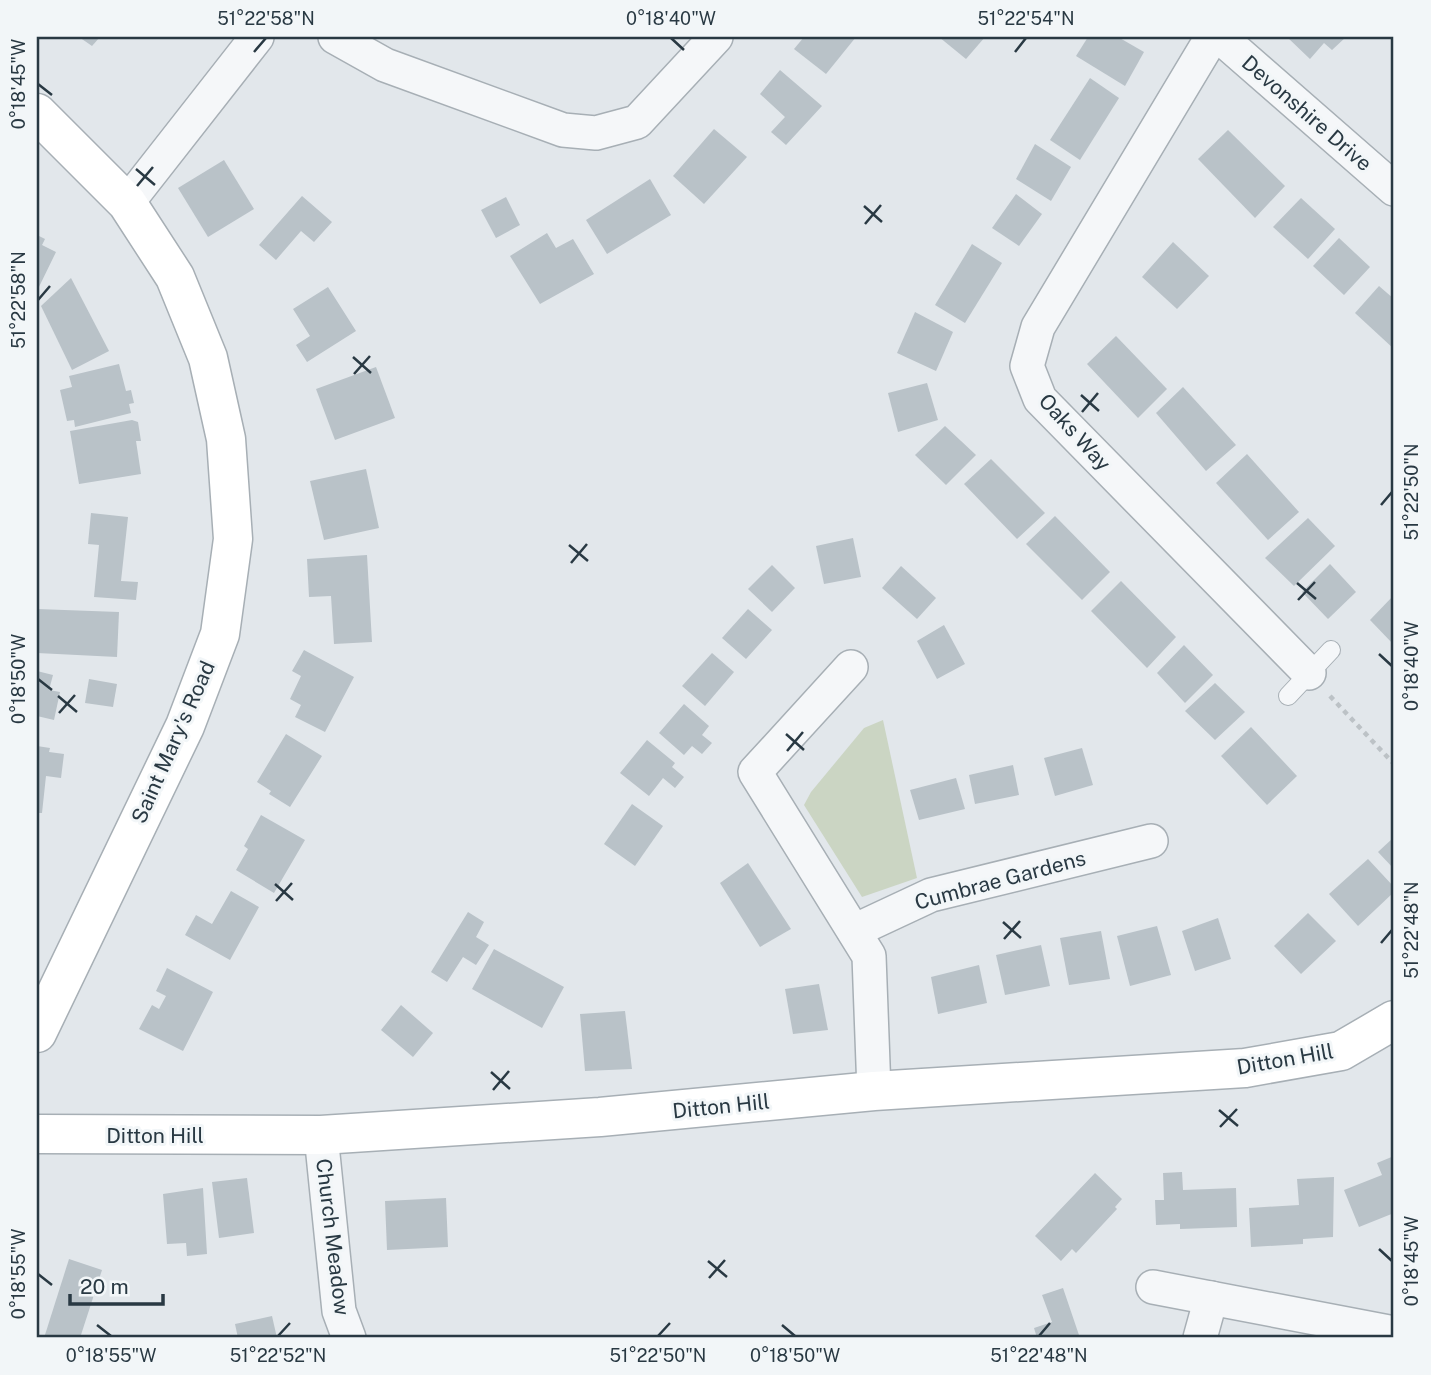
<svg xmlns="http://www.w3.org/2000/svg" width="1431" height="1375" viewBox="0 0 1431 1375" font-family="'Public Sans',sans-serif">
<style>
.green{fill:#cbd5c3}
.building{fill:#b9c2c8}
.lines{fill:none;stroke-linecap:round;stroke-linejoin:round}
.lane-casing{stroke:#a7afb5;stroke-width:20}
.street-casing{stroke:#a7afb5;stroke-width:36}
.secondary-casing{stroke:#a7afb5;stroke-width:41}
.path{stroke:#bcc2c6;stroke-width:4.5;stroke-dasharray:5 5;stroke-linecap:butt}
.lane{stroke:#f5f7f9;stroke-width:18}
.street{stroke:#f5f7f9;stroke-width:33}
.secondary{stroke:#fff;stroke-width:38}
.ticks{fill:none;stroke:#293943;stroke-width:2.5}
.labels{text-anchor:middle;dominant-baseline:central;stroke-width:6;stroke-linejoin:round;paint-order:stroke}
.street-label{font-size:21px;fill:#293943;stroke:#f2f6f8}
.neatline{fill:none;stroke:#293943;stroke-width:2.5}
.ticks-label{font-size:18px;text-anchor:middle;fill:#293943}
</style>
<rect width="100%" height="100%" fill="#e2e7eb"/>
<polygon class="green" points="883,720 917,878 862,897 804,805 811,792 864,728"/>
<g class="building">
<polygon points="79,37 100,37 92,46"/>
<polygon points="804,37 856,37 826,74 794,49"/>
<polygon points="939,37 985,37 966,59"/>
<polygon points="1088,37 1118,37 1144,52 1125,86 1076,56"/>
<polygon points="1287,37 1346,37 1332,50 1324,43 1310,59"/>
<polygon points="780,70 822,106 786,145 771,132 785,117 760,94"/>
<polygon points="1090,78 1119,98 1080,160 1050,140"/>
<polygon points="714,129 747,157 704,204 673,176"/>
<polygon points="1228,130 1285,186 1255,218 1198,159"/>
<polygon points="1035,144 1071,167 1051,201 1016,179"/>
<polygon points="224,160 254,209 208,237 178,188"/>
<polygon points="650,179 671,215 607,254 586,220"/>
<polygon points="1016,194 1042,214 1019,246 992,228"/>
<polygon points="302,196 332,222 314,242 301,231 276,260 259,245"/>
<polygon points="506,197 520,225 496,238 481,210"/>
<polygon points="1301,198 1335,229 1308,259 1273,227"/>
<polygon points="547,233 556,248 573,239 594,274 540,304 510,256"/>
<polygon points="37,235 45,239 42,245 56,252 37,291"/>
<polygon points="1339,238 1370,267 1344,295 1313,266"/>
<polygon points="1173,242 1209,276 1177,309 1142,277"/>
<polygon points="972,244 1002,263 965,323 935,305"/>
<polygon points="71,278 109,351 72,370 41,306"/>
<polygon points="1379,286 1394,299 1394,349 1355,313"/>
<polygon points="328,287 356,331 307,362 296,345 310,336 293,309"/>
<polygon points="915,312 953,332 936,371 897,353"/>
<polygon points="1116,336 1167,389 1138,418 1087,364"/>
<polygon points="119,364 126,391 131,390 134,403 129,404 131,413 75,427 74,420 67,421 60,390 72,387 69,376"/>
<polygon points="376,367 395,418 335,440 316,389"/>
<polygon points="927,383 938,420 898,432 888,393"/>
<polygon points="1183,387 1236,445 1206,471 1156,413"/>
<polygon points="132,420 138,422 141,441 136,441 141,474 79,484 70,431"/>
<polygon points="945,426 976,455 946,485 915,455"/>
<polygon points="1247,454 1299,512 1268,540 1216,483"/>
<polygon points="991,459 1045,513 1017,539 964,484"/>
<polygon points="366,469 379,528 324,540 310,481"/>
<polygon points="91,513 128,517 121,581 138,582 136,600 94,597 99,545 88,544"/>
<polygon points="1055,516 1110,572 1082,600 1026,544"/>
<polygon points="1308,518 1335,546 1294,586 1265,558"/>
<polygon points="853,538 861,577 824,584 816,546"/>
<polygon points="367,555 372,642 334,644 331,596 309,597 307,559"/>
<polygon points="1330,564 1356,592 1328,619 1302,592"/>
<polygon points="772,565 795,588 772,612 748,589"/>
<polygon points="901,566 936,598 917,619 882,588"/>
<polygon points="1121,581 1176,637 1147,668 1091,611"/>
<polygon points="1394,595 1394,645 1370,620"/>
<polygon points="37,609 119,612 117,657 37,653"/>
<polygon points="748,609 772,630 746,659 722,638"/>
<polygon points="944,625 965,664 937,679 917,641"/>
<polygon points="1184,645 1213,675 1185,703 1157,673"/>
<polygon points="304,650 354,677 325,732 295,717 301,705 290,699 301,676 292,671"/>
<polygon points="712,653 734,672 705,706 682,686"/>
<polygon points="37,671 53,675 49,690 60,692 54,720 37,716"/>
<polygon points="89,679 117,684 113,707 85,703"/>
<polygon points="1215,683 1245,712 1215,740 1185,711"/>
<polygon points="684,704 709,726 702,735 712,743 702,754 692,746 684,755 659,733"/>
<polygon points="1251,727 1297,776 1267,805 1221,756"/>
<polygon points="286,734 322,756 290,807 269,794 271,791 257,782"/>
<polygon points="647,740 675,763 672,767 684,777 675,788 663,778 649,796 620,773"/>
<polygon points="37,746 50,748 49,752 64,754 61,778 46,776 42,813 37,813"/>
<polygon points="1082,748 1093,785 1055,796 1044,758"/>
<polygon points="1013,765 1019,795 975,804 969,775"/>
<polygon points="956,778 965,809 919,820 910,790"/>
<polygon points="632,804 663,826 635,866 604,844"/>
<polygon points="261,815 305,840 274,893 236,870 248,849 244,846"/>
<polygon points="1394,837 1394,869 1378,852"/>
<polygon points="1368,859 1394,887 1394,892 1358,926 1329,894"/>
<polygon points="748,863 791,929 760,947 720,883"/>
<polygon points="231,891 259,907 230,960 185,935 196,915 212,924"/>
<polygon points="468,912 484,922 476,937 489,945 476,965 463,957 447,982 431,972"/>
<polygon points="1308,913 1336,941 1301,974 1274,946"/>
<polygon points="1218,918 1231,959 1195,971 1182,931"/>
<polygon points="1157,926 1171,975 1130,986 1117,936"/>
<polygon points="1101,931 1110,979 1069,985 1060,938"/>
<polygon points="1041,945 1050,986 1005,995 996,955"/>
<polygon points="494,949 564,987 542,1028 472,989"/>
<polygon points="979,965 987,1003 938,1014 931,977"/>
<polygon points="167,968 213,992 183,1051 139,1029 152,1005 159,1009 166,996 156,991"/>
<polygon points="819,984 828,1030 793,1034 785,989"/>
<polygon points="401,1005 433,1033 413,1057 381,1030"/>
<polygon points="625,1011 632,1069 585,1071 580,1014"/>
<polygon points="1394,1156 1394,1213 1359,1227 1344,1190 1382,1175 1377,1163"/>
<polygon points="1182,1172 1183,1190 1236,1188 1237,1227 1180,1229 1180,1224 1156,1225 1155,1200 1164,1200 1163,1173"/>
<polygon points="1095,1173 1122,1199 1115,1207 1117,1209 1076,1253 1072,1249 1061,1261 1035,1236"/>
<polygon points="1334,1177 1333,1237 1303,1239 1303,1244 1251,1247 1249,1208 1299,1205 1297,1179"/>
<polygon points="247,1178 254,1233 219,1238 212,1182"/>
<polygon points="203,1188 207,1254 187,1256 186,1243 167,1244 163,1194"/>
<polygon points="446,1198 448,1247 387,1250 385,1201"/>
<polygon points="69,1259 102,1270 80,1338 44,1338"/>
<polygon points="1063,1288 1080,1338 1037,1338 1034,1328 1052,1322 1042,1295"/>
<polygon points="272,1316 277,1338 238,1338 235,1324"/>
</g>
<g class="lines">
<defs>
<polyline id="lane" points="1288,696 1331,650"/>
<g id="street">
<polyline points="335,37 385,65 563,130 596,133 637,122 716,37"/>
<polyline points="1212,37 1038,327 1027,366 1040,399 1309,673"/>
<polyline points="1220,37 1394,189"/>
<polyline points="127,203 257,37"/>
<polyline points="851,667 755,772 869,956 874,1091"/>
<polyline points="854,931 931,895 1151,841"/>
<polyline points="321,1135 339,1311 349,1338"/>
<polyline points="1153,1287 1394,1333"/>
<polyline points="1200,1338 1211,1298"/>
</g>
<g id="secondary">
<polyline points="37,113 127,203 175,277 208,358 226,439 233,539 220,634 185,726 37,1033"/>
<polyline points="37,1134 321,1135 600,1117 874,1091 1245,1068 1341,1051 1394,1020"/>
</g>
</defs>
<use href="#lane" class="lane-casing"/>
<use href="#street" class="street-casing"/>
<use href="#secondary" class="secondary-casing"/>
<polyline class="path" points="1330,696 1394,764"/>
<use href="#lane" class="lane"/>
<use href="#street" class="street"/>
<use href="#secondary" class="secondary"/>
</g>
<path class="ticks" d="M671,38L684,50M254,52L266,38M1015,52L1026,38M38,84L52,95M136,169L155,185M137,186L153,167M864,206L882,222M865,224L881,205M38,300L50,286M353,357L371,373M354,374L370,356M1081,395L1099,411M1082,412L1098,393M1381,505L1392,492M569,545L588,561M571,563L587,544M1297,583L1316,599M1298,600L1315,582M1379,654L1392,666M38,679L52,690M58,696L77,712M59,713L75,695M786,734L804,750M787,751L803,732M275,884L293,900M276,901L292,883M1003,922L1021,938M1004,939L1020,921M1381,943L1392,930M491,1072L510,1089M493,1090L509,1071M1219,1110L1238,1126M1220,1127L1237,1109M1379,1249L1392,1261M708,1261L727,1277M38,1274L52,1285M709,1278L725,1260M97,1325L111,1336M782,1325L795,1336M278,1336L290,1323M658,1336L670,1323M1039,1336L1050,1323"/>
<g class="labels">
<g class="street-label">
<text transform="translate(1307 113) rotate(41)">Devonshire Drive</text>
<text transform="translate(1075 432) rotate(48)">Oaks Way</text>
<text transform="translate(173 742) rotate(-66)">Saint Mary's Road</text>
<text transform="translate(1000 880) rotate(-15)">Cumbrae Gardens</text>
<text transform="translate(1285 1059) rotate(-10)">Ditton Hill</text>
<text transform="translate(721 1106) rotate(-6)">Ditton Hill</text>
<text x="155" y="1135">Ditton Hill</text>
<text transform="translate(333 1237) rotate(83)">Church Meadow</text>
</g>
</g>
<rect width="1431" height="1375" fill="none" stroke="#f2f6f8" stroke-width="77"/>
<path d="M70 1294v10h93v-10" fill="none" stroke="#293943" stroke-width="3.5"/>
<text x="80" y="1294" font-size="21" fill="#293943" stroke="#f2f6f8" stroke-width="5" paint-order="stroke">20 m</text>
<rect x="38" y="38" width="1354" height="1298" class="neatline"/>
<g class="ticks-label">
<text x="266" y="25">51°22'58"N</text>
<text x="671" y="25">0°18'40"W</text>
<text x="1026" y="25">51°22'54"N</text>
<text transform="translate(19 84) rotate(-90)" y="6">0°18'45"W</text>
<text transform="translate(19 300) rotate(-90)" y="6">51°22'58"N</text>
<text transform="translate(1412 492) rotate(-90)" y="6">51°22'50"N</text>
<text transform="translate(1412 666) rotate(-90)" y="6">0°18'40"W</text>
<text transform="translate(19 679) rotate(-90)" y="6">0°18'50"W</text>
<text transform="translate(1412 930) rotate(-90)" y="6">51°22'48"N</text>
<text transform="translate(1412 1261) rotate(-90)" y="6">0°18'45"W</text>
<text transform="translate(19 1274) rotate(-90)" y="6">0°18'55"W</text>
<text x="111" y="1362">0°18'55"W</text>
<text x="278" y="1362">51°22'52"N</text>
<text x="658" y="1362">51°22'50"N</text>
<text x="795" y="1362">0°18'50"W</text>
<text x="1039" y="1362">51°22'48"N</text>
</g>
</svg>
